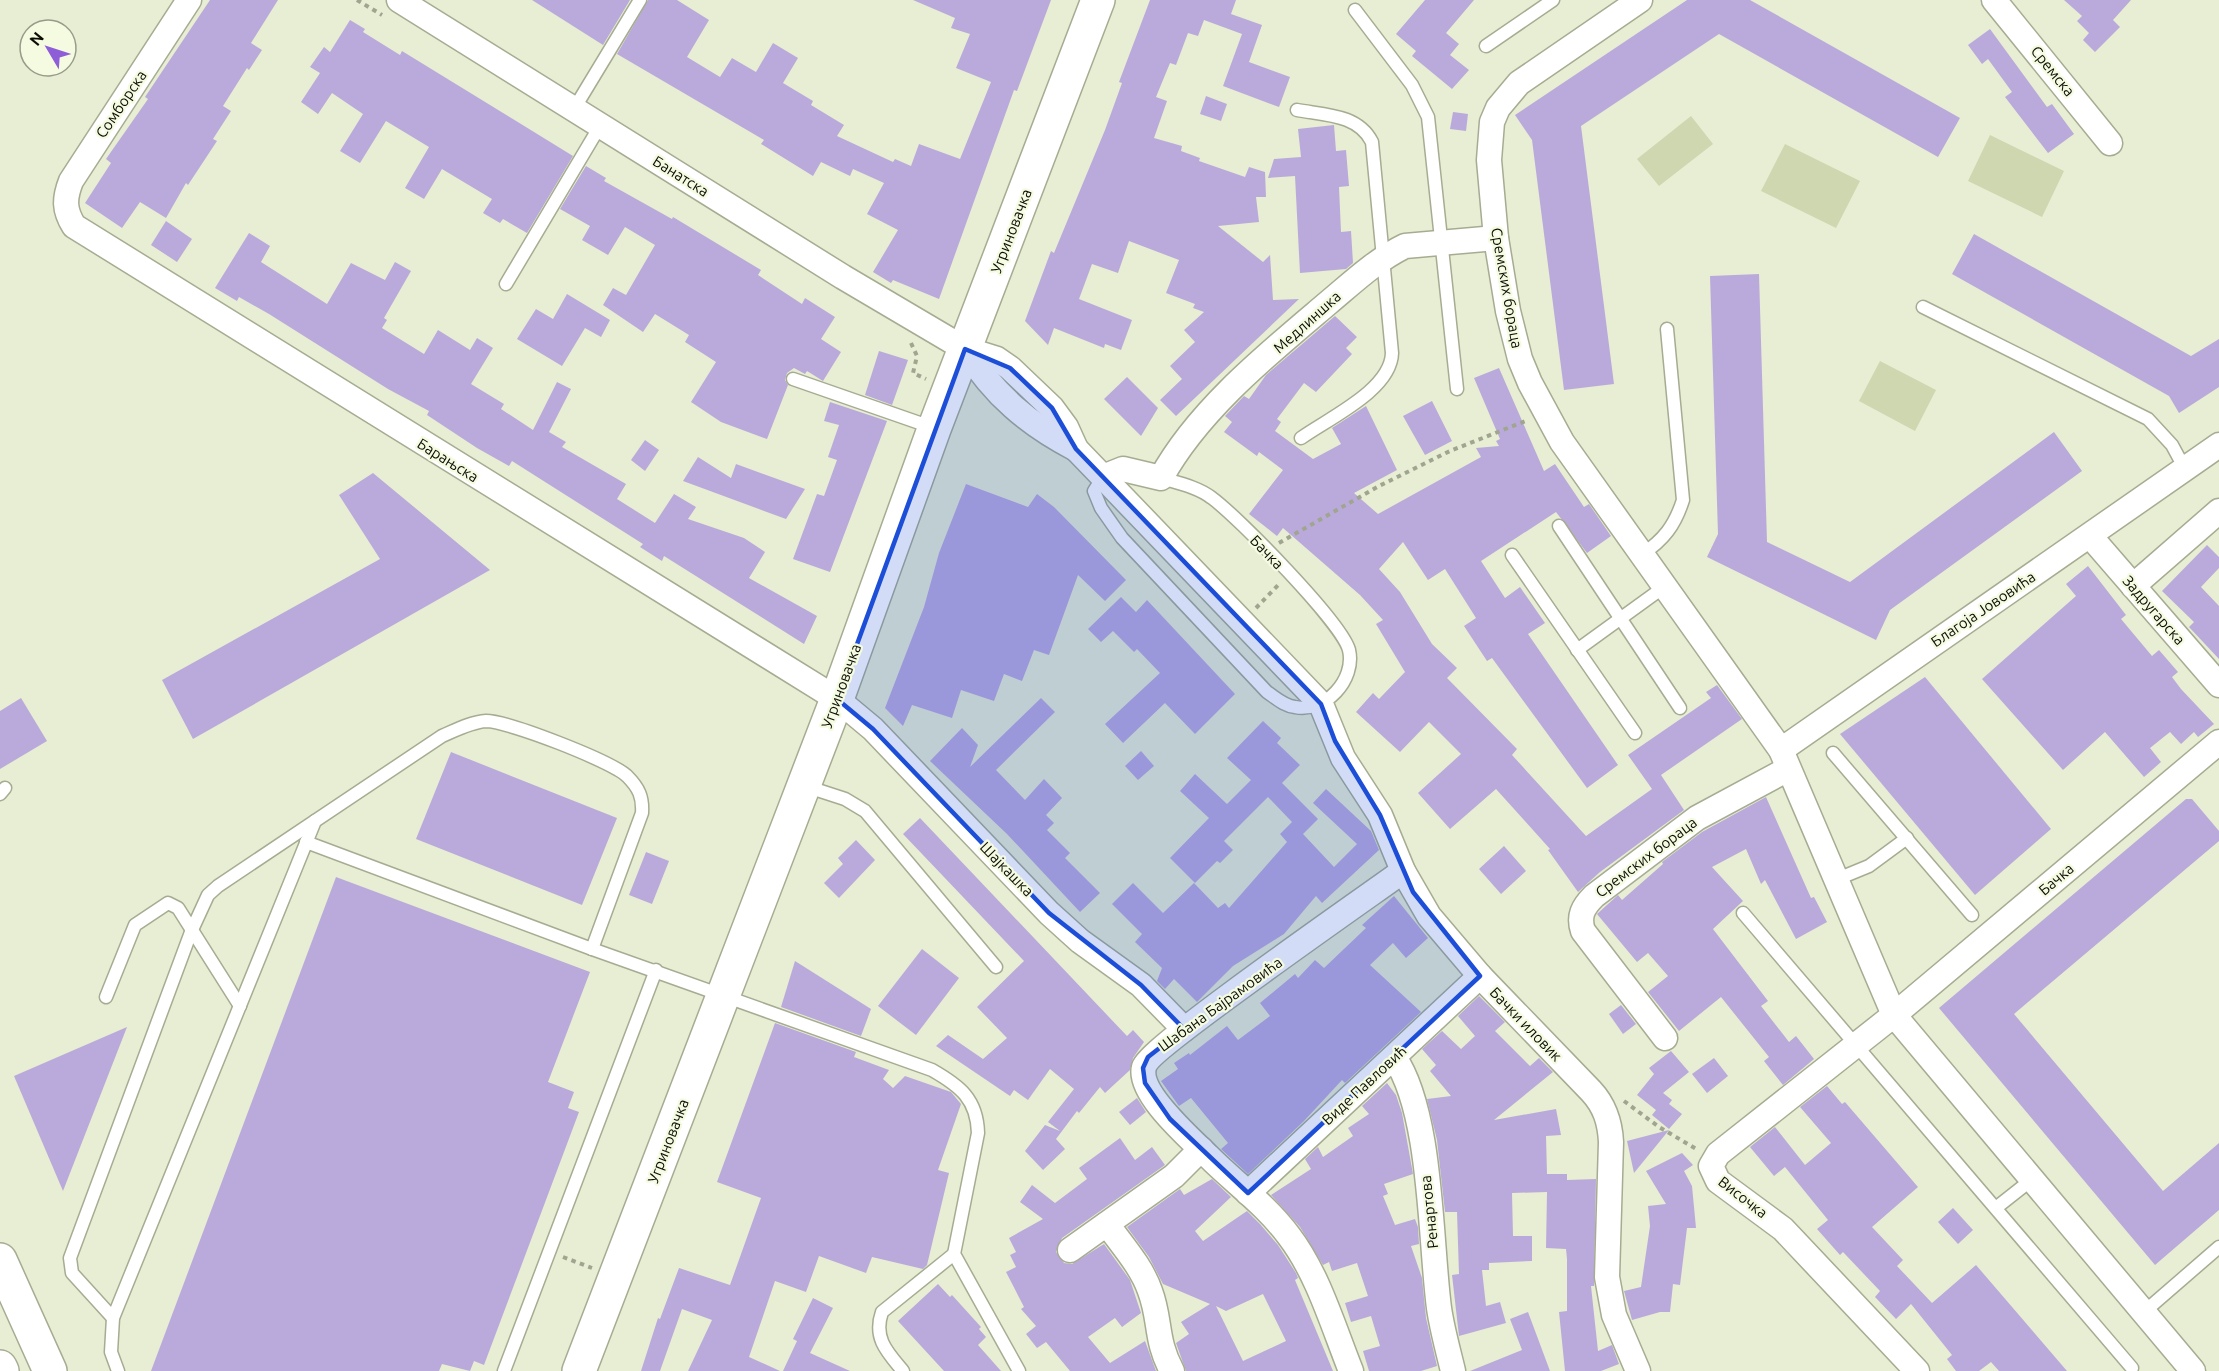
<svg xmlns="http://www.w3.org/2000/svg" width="2219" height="1371" viewBox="0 0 2219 1371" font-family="Ubuntu,sans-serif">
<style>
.green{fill:#ced7b0}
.building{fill:#baaadb;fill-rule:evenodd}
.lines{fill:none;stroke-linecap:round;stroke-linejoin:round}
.service-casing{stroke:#a6ac92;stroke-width:15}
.minor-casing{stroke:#a6ac92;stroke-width:27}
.secondary-casing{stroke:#a6ac92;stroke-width:36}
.primary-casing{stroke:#a6ac92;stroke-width:36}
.path{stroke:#a0a590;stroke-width:4;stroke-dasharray:4.5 4.5;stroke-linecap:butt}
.service{stroke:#fff;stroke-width:12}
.minor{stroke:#fff;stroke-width:24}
.secondary{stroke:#fff;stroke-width:33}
.primary{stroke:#fff;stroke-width:33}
.marked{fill:#1d4ed8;fill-opacity:0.2;stroke:#1d4ed8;stroke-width:4.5;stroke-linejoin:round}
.labels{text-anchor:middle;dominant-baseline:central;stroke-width:4.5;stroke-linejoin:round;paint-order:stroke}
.street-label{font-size:15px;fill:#0c0e06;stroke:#f4fbe0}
</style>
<rect width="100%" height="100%" fill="#e7eed3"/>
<g class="green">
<polygon points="1691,116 1713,144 1659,186 1637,159"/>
<polygon points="1990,135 2064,171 2042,217 1968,181"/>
<polygon points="1785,144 1860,181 1836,228 1761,191"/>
<polygon points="1880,361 1936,390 1915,431 1859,401"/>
</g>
<g class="building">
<polygon points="210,0 278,0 251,43 262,50 249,70 247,68 223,106 231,111 213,139 217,141 188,185 186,183 166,218 140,202 122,228 85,203 111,163 106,159 148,99 145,97"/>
<polygon points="532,0 630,0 603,45"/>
<polygon points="648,0 677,0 709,20 687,57 720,77 732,58 756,72 773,43 798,58 783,83 813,101 811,105 844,125 837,136 893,162 895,159 911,166 919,144 960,159 991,82 956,68 970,34 951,28 955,18 913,0 1051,0 1017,91 1014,90 939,299 893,280 891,283 873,272 898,230 867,214 884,183 853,169 850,176 821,162 813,176 761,144 764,140 617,54"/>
<polygon points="1150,0 1236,0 1231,14 1262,25 1249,62 1290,77 1279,107 1223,86 1242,34 1204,20 1198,36 1188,33 1176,65 1170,63 1156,97 1167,101 1154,138 1182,146 1181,151 1200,158 1199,161 1245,177 1249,167 1265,172 1266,197 1256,197 1259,222 1218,226 1263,262 1270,255 1273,300 1299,299 1176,416 1160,400 1182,379 1170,366 1195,342 1184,330 1204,312 1193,308 1195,304 1166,293 1179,260 1129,241 1118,273 1092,264 1079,299 1132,320 1121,350 1105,344 1104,348 1054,328 1048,345 1025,321 1051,251 1054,253 1105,130 1122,83 1119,82"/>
<polygon points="1425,0 1474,0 1446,33 1459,44 1450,55 1469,70 1452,89 1412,56 1416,51 1396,34"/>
<polygon points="1687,0 1750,0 1960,118 1938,157 1719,34 1581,126 1614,384 1564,390 1532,140 1515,115"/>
<polygon points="2064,0 2131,0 2113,20 2120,27 2095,52 2083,40 2089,33 2077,21 2082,16"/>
<polygon points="350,20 365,29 363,32 400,55 402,51 573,156 527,233 503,219 500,223 483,213 492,199 442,169 424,199 405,188 429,147 386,121 360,163 340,151 363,114 332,93 318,114 301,102 320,73 310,67 324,47 330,52"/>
<polygon points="1990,29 2047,107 2052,104 2074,134 2048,153 2005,97 2012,92 1988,59 1982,64 1968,45"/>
<polygon points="1206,96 1227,104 1221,121 1200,114"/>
<polygon points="1453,112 1468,114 1466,131 1450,129"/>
<polygon points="1334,125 1336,151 1346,150 1349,186 1339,187 1341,232 1351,231 1353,263 1346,269 1300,273 1295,176 1268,178 1274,159 1301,157 1298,129"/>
<polygon points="586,166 606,178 604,181 672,219 673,217 761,270 758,275 802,304 805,298 835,317 821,339 841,352 823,381 807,371 805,374 794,368 787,373 785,380 788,385 767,439 721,422 691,402 716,362 685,342 689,335 655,314 643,332 603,305 613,288 626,295 655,245 625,227 608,255 582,240 590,226 560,209"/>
<polygon points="166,221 192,239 177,262 151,245"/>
<polygon points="249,233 270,246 261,262 327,304 351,263 385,280 395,262 411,271 384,318 387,320 382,328 424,354 438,330 470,350 477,338 493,348 471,384 504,404 501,409 533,430 557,382 571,389 549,432 566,442 562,447 626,484 617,499 655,523 674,494 696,507 688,519 744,538 765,552 749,578 817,616 804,644 664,556 662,561 640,547 643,544 512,461 509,466 477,448 427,415 429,411 388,389 269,314 239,297 237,301 215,288"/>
<polygon points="1974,234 2191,356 2219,339 2219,387 2179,413 2169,396 1952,274"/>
<polygon points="1759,274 1767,542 1850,582 2054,432 2082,471 1890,610 1876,640 1707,557 1718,534 1710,276"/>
<polygon points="567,294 610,320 601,337 585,328 562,366 517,339 536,309 553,319"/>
<polygon points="1335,316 1357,337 1346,348 1352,354 1316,392 1304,383 1277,419 1281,422 1275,431 1313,459 1341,444 1332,428 1366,406 1397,470 1354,493 1378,514 1481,457 1476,448 1499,446 1496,441 1500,439 1474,378 1499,368 1544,471 1555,464 1584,507 1589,504 1611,536 1587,553 1556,512 1481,561 1505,598 1520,587 1545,623 1528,634 1618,765 1587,788 1492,658 1487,661 1464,626 1476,618 1445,569 1428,580 1403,542 1379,569 1400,592 1432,644 1457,668 1447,678 1517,749 1512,755 1586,836 1652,789 1628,755 1711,698 1706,692 1717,685 1742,719 1661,775 1684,810 1600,872 1578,892 1548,850 1550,849 1496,789 1450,829 1418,793 1461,754 1429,722 1400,752 1356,712 1373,693 1379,699 1405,672 1376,624 1383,620 1360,595 1283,528 1277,536 1249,514 1283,470 1259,452 1257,456 1224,432 1232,422 1225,416 1244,396 1249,399 1266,375"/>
<polygon points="879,351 908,360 892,405 865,395"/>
<polygon points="1127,377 1158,408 1141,436 1104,399"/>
<polygon points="1432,401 1452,441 1425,455 1403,416"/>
<polygon points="830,402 887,421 830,572 793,559 817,494 824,496 837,460 828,457 839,425 824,421"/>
<polygon points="645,440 659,450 645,471 631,460"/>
<polygon points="698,457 731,478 736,464 805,489 786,519 683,481"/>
<polygon points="373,473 490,570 193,739 162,680 380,559 339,495"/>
<polygon points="966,484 1028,507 1037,494 1054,507 1126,580 1105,601 1078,575 1049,655 1034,650 1022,681 1004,674 994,701 961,690 952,718 912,705 903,726 885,708 924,607 939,553"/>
<polygon points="2207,545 2219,557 2219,568 2201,587 2219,606 2219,659 2189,627 2194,622 2162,591"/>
<polygon points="2088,566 2126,615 2121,619 2152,656 2159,650 2178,672 2172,677 2181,689 2214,724 2198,737 2194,732 2181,744 2170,732 2150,748 2161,762 2144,777 2105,732 2063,770 1982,679 2076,596 2066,584"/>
<polygon points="1121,597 1136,612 1147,600 1235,694 1195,734 1165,703 1123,743 1105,724 1160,673 1137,649 1134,652 1113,631 1101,642 1088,629"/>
<polygon points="1925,677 2051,829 1975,895 1840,734"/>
<polygon points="21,698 47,741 0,769 0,711"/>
<polygon points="1041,698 1055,712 996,770 1025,800 1044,779 1062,798 1046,815 1054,823 1047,830 1070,853 1065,858 1100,893 1080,912 1007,834 930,761 962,728 978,745 970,767"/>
<polygon points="1263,721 1281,738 1277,743 1300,765 1282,783 1318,819 1303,834 1334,867 1357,844 1313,803 1326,789 1371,831 1379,850 1322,903 1316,896 1284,934 1233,966 1197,1002 1174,979 1165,989 1157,981 1162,968 1135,942 1142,934 1112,904 1133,883 1163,913 1194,883 1218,908 1225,903 1229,908 1287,842 1280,834 1292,822 1268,797 1224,841 1233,850 1220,863 1217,861 1195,883 1170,858 1209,818 1180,791 1195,774 1227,804 1251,780 1227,758"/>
<polygon points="1141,751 1154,766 1138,780 1125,766"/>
<polygon points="451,752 617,818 582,905 416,839"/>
<polygon points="1766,797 1811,898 1814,897 1827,922 1796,939 1765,880 1761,884 1746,849 1712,867 1743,901 1713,929 1768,1001 1761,1006 1789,1042 1796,1036 1814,1059 1783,1085 1764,1061 1769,1057 1721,997 1679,1031 1648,992 1668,976 1648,953 1637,962 1597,914 1618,895 1622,900 1663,864 1662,862 1702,832"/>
<polygon points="2186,799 2192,799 2219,831 2219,841 2014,1014 2163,1191 2219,1143 2219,1210 2155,1265 1939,1008"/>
<polygon points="920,818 1127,1036 1133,1030 1144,1042 1133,1058 1130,1070 1105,1093 1100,1087 1079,1113 1077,1111 1056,1139 1065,1149 1043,1170 1025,1151 1045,1125 1060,1131 1048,1122 1074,1089 1050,1069 1028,1100 1014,1090 1010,1096 936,1046 948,1035 983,1059 1007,1038 977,1007 1024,961 903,834"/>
<polygon points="856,840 875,860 839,898 824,883 843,864 838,858"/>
<polygon points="1504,846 1526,871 1501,894 1479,869"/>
<polygon points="646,852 669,861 652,904 629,895"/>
<polygon points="336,877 590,972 548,1082 574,1092 568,1108 579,1112 484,1365 474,1361 470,1371 442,1364 439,1371 151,1371"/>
<polygon points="1394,896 1428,938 1406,958 1393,943 1370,965 1421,1012 1345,1083 1342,1080 1304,1121 1248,1174 1221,1149 1228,1143 1191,1098 1179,1106 1161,1081 1178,1069 1174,1063 1189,1053 1190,1055 1227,1026 1238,1040 1270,1016 1260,1003 1295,974 1298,978 1315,960 1324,968 1366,928 1362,925"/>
<polygon points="922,949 959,978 916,1035 878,1006"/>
<polygon points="795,961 871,1009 861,1036 781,1007"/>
<polygon points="1479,996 1505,1022 1495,1031 1530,1066 1539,1058 1553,1072 1494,1120 1556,1109 1561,1135 1546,1136 1547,1174 1567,1174 1567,1180 1596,1179 1594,1286 1591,1286 1598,1351 1612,1345 1619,1364 1601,1371 1565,1371 1559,1312 1567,1311 1567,1259 1566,1249 1546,1248 1547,1192 1512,1193 1513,1236 1532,1236 1532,1261 1489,1263 1489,1270 1482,1270 1486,1306 1500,1302 1506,1323 1459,1336 1452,1275 1459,1274 1457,1212 1445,1212 1437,1140 1427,1099 1451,1096 1430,1071 1436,1065 1422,1049 1442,1031 1461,1049 1475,1036 1458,1016"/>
<polygon points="1621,1005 1636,1024 1623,1034 1609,1014"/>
<polygon points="775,1023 856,1052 854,1057 889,1070 883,1079 893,1088 905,1076 951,1092 961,1104 938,1170 949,1173 927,1265 923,1269 872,1257 866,1273 819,1256 806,1292 775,1281 749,1357 780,1371 688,1371 712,1320 682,1309 660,1371 641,1371 658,1318 660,1319 679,1268 730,1285 761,1198 717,1182"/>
<polygon points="127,1027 63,1191 14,1076"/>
<polygon points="1671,1051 1689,1072 1663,1093 1672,1100 1669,1104 1682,1114 1669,1129 1652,1115 1656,1110 1637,1095 1654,1074 1649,1068"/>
<polygon points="1714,1058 1728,1076 1707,1093 1692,1074"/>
<polygon points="1387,1083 1396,1095 1402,1113 1413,1174 1384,1184 1388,1194 1383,1196 1395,1225 1415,1219 1418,1227 1419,1244 1411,1246 1422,1278 1426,1318 1437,1366 1421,1371 1369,1371 1363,1351 1380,1346 1371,1316 1351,1322 1345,1303 1368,1296 1357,1263 1332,1271 1329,1262 1323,1265 1300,1227 1271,1195 1311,1169 1305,1159 1318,1147 1323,1157 1353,1136 1348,1128 1369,1114 1362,1106"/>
<polygon points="1827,1086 1842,1104 1845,1102 1918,1187 1872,1227 1903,1260 1897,1266 1932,1303 1976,1265 2067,1371 1999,1371 1991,1362 1979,1371 1956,1371 1947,1359 1952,1355 1911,1304 1896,1319 1875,1297 1880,1291 1843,1252 1840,1255 1817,1229 1828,1220 1785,1167 1774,1176 1750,1147 1775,1127 1805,1165 1831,1143 1800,1107"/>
<polygon points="1137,1098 1146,1112 1130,1125 1119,1112"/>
<polygon points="1669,1130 1634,1173 1627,1141"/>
<polygon points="1120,1138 1135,1160 1152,1147 1165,1165 1062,1238 1056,1252 1064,1263 1072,1264 1104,1244 1130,1280 1141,1313 1122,1327 1115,1318 1088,1337 1110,1363 1145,1341 1156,1371 1070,1371 1046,1342 1037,1348 1026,1334 1036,1326 1021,1309 1024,1307 1006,1272 1016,1267 1010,1255 1016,1252 1009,1238 1043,1219 1020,1202 1032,1185 1055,1203 1087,1179 1079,1168"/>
<polygon points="1682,1153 1693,1165 1684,1171 1692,1186 1696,1228 1687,1228 1680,1285 1673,1284 1670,1312 1660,1312 1632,1320 1624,1291 1641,1287 1650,1226 1648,1206 1666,1204 1646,1171"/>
<path d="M1212,1179L1231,1197L1195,1231L1203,1241L1247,1211L1260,1224L1278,1245L1296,1273L1298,1278L1295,1280L1333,1371H1186L1176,1343L1189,1334L1181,1322L1210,1304L1163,1284L1149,1257L1127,1227L1180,1189L1184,1195ZM1263,1294L1286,1341L1243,1361L1216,1306L1226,1311Z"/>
<polygon points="1953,1208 1973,1230 1958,1244 1938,1222"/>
<polygon points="938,1284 950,1297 952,1295 981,1327 979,1329 986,1337 978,1345 1001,1371 944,1371 898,1321"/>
<polygon points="813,1298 833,1308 810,1353 850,1371 783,1371 797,1341 793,1339"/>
<polygon points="1528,1312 1550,1371 1470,1371 1522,1350 1510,1319"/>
</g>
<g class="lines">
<defs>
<g id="service">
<polyline points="1355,10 1412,85 1428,117 1457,389"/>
<polyline points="1486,46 1553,0"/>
<polyline points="574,109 640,0"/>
<path d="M1297,110C1324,115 1358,114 1372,142L1392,353C1391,390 1329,418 1301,438"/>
<polyline points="506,284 600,126"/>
<polyline points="1923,307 2148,419 2172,445 2185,469"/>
<polyline points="793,379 934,428"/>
<path d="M1103,477L1094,491L1101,508L1122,538L1267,692C1276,698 1284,706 1295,707C1325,713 1356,680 1349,650C1342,623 1238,517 1212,498C1198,487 1178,483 1161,478"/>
<polyline points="1559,526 1680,708"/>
<polyline points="1512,555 1635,733"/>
<path d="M1641,555C1664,540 1675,525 1683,500L1667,329"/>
<polyline points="1577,650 1664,587"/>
<polyline points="1833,753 1972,915"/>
<polyline points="805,786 845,799 865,811 996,967"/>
<polyline points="0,794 5,788"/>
<path d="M306,842L592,949L932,1070C960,1086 977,1099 978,1133L954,1254L1019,1371"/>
<polyline points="1835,880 1869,866 1907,838"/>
<polyline points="1743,913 2132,1368"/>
<polyline points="106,997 135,925 168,903 178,908 240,1006"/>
<polyline points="1997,1207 2030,1181"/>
<polyline points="2144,1312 2219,1247"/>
<polyline points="113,1318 72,1273 70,1258 191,932 208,895 218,886 315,821"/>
<path d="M118,1371L111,1352L113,1318L315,821L442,736C456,730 471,722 486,721C508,721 611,761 627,776C639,788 643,797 642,813L592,949"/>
<polyline points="504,1371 656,970"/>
<path d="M903,1371C887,1352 873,1338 882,1312L954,1254"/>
</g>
<g id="minor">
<path d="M189,0L71,181C64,199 64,210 74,226L837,699L873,729L1049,913L1080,941L1141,985L1184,1029"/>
<path d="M399,0L843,277L965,349L997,359L1010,368L1052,408L1066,427L1076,449L1103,477L1321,704L1343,758L1380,815L1403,871L1429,916L1480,976L1591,1091C1605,1106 1610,1122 1611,1142L1607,1277L1614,1315L1638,1371"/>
<polyline points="1640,0 1519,83 1498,108 1492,122 1489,160 1496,238 1508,311 1520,359 1530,383 1562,442 1781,750 1894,1015 1718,1154 1711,1166 1718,1181 1783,1229 1917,1371"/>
<polyline points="1994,0 2110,143"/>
<path d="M965,349C994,395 1028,424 1076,449"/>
<path d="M1103,477L1123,469L1161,478C1198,410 1269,353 1328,303C1352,283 1376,260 1405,246L1496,238"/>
<polyline points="2090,536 2219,685"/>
<polyline points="2133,586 2219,511"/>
<polyline points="1781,750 2219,445"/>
<path d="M1665,1038L1583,931C1578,916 1583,907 1594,896L1697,818L1788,769"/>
<path d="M1394,1057C1432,1112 1430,1239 1439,1308C1442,1329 1448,1350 1453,1371"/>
<polyline points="1248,1193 1480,976"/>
<path d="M1107,1224C1122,1245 1142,1267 1150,1291C1161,1320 1155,1340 1172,1371"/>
<polyline points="1070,1250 1174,1176 1201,1149"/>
<path d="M1351,1371C1333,1326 1318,1274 1289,1236C1266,1205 1235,1183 1208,1156C1191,1139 1137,1093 1144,1067C1149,1048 1370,895 1403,871"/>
<polyline points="2193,1371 1894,1015 2219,742"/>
</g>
<polyline id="secondary" points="579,1371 837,699 934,429 1098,0"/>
<g id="primary">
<polyline points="0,1260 50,1371"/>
<polyline points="0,1367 2,1371"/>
</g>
</defs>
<use href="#service" class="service-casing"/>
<use href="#minor" class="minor-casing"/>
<use href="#secondary" class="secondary-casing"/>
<use href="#primary" class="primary-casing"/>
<g class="path">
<polyline points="357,0 382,15"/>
<polyline points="911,343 917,356 913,373 926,379"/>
<polyline points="1279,543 1379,486 1450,451 1528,420"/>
<polyline points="1256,608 1280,583"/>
<polyline points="1624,1101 1659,1127 1698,1150"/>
<polyline points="563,1257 592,1268"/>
</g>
<use href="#service" class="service"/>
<use href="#minor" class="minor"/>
<use href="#secondary" class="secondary"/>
<use href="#primary" class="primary"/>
</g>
<path class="marked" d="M965,349L1010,368L1052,408L1076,449L1321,704L1335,741L1380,815L1413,892L1480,976L1248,1193L1170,1119L1145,1083L1143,1068L1148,1057L1184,1029L1141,985L1049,913L873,729L837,699Z"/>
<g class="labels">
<g class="street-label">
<text transform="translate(2053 71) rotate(51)">Сремска</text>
<text transform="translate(121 104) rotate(-56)">Сомборска</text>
<text transform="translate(681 176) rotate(32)">Банатска</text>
<text transform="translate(1011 231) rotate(-69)">Угриновачка</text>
<text transform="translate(1507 288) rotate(80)">Сремских бораца</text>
<text transform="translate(1307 322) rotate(-42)">Медлиншка</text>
<text transform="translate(448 460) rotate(32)">Барањска</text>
<text transform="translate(1267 552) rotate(46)">Бачка</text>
<text transform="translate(1983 609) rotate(-34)">Благоја Јововића</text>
<text transform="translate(2154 610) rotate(49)">Задругарска</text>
<text transform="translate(841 686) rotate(-70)">Угриновачка</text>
<text transform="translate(1646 857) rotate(-37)">Сремских бораца</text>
<text transform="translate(1007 869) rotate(46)">Шајкашка</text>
<text transform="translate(2056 879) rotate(-40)">Бачка</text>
<text transform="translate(1220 1004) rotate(-36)">Шабана Бајрамовића</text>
<text transform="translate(1526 1024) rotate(46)">Бачки иловик</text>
<text transform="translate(1364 1085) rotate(-43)">Виде Павловић</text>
<text transform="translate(668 1141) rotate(-69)">Угриновачка</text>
<text transform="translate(1743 1197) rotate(38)">Височка</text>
<text transform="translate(1429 1212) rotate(-96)">Ренартова</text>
</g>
</g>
<g transform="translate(48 48) rotate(309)"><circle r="28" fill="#f4fbe0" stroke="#979c89" stroke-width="1.5"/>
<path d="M0-4.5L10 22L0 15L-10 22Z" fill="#8e5ed8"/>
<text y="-9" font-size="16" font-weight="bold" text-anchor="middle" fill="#0c0e06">N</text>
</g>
</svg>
